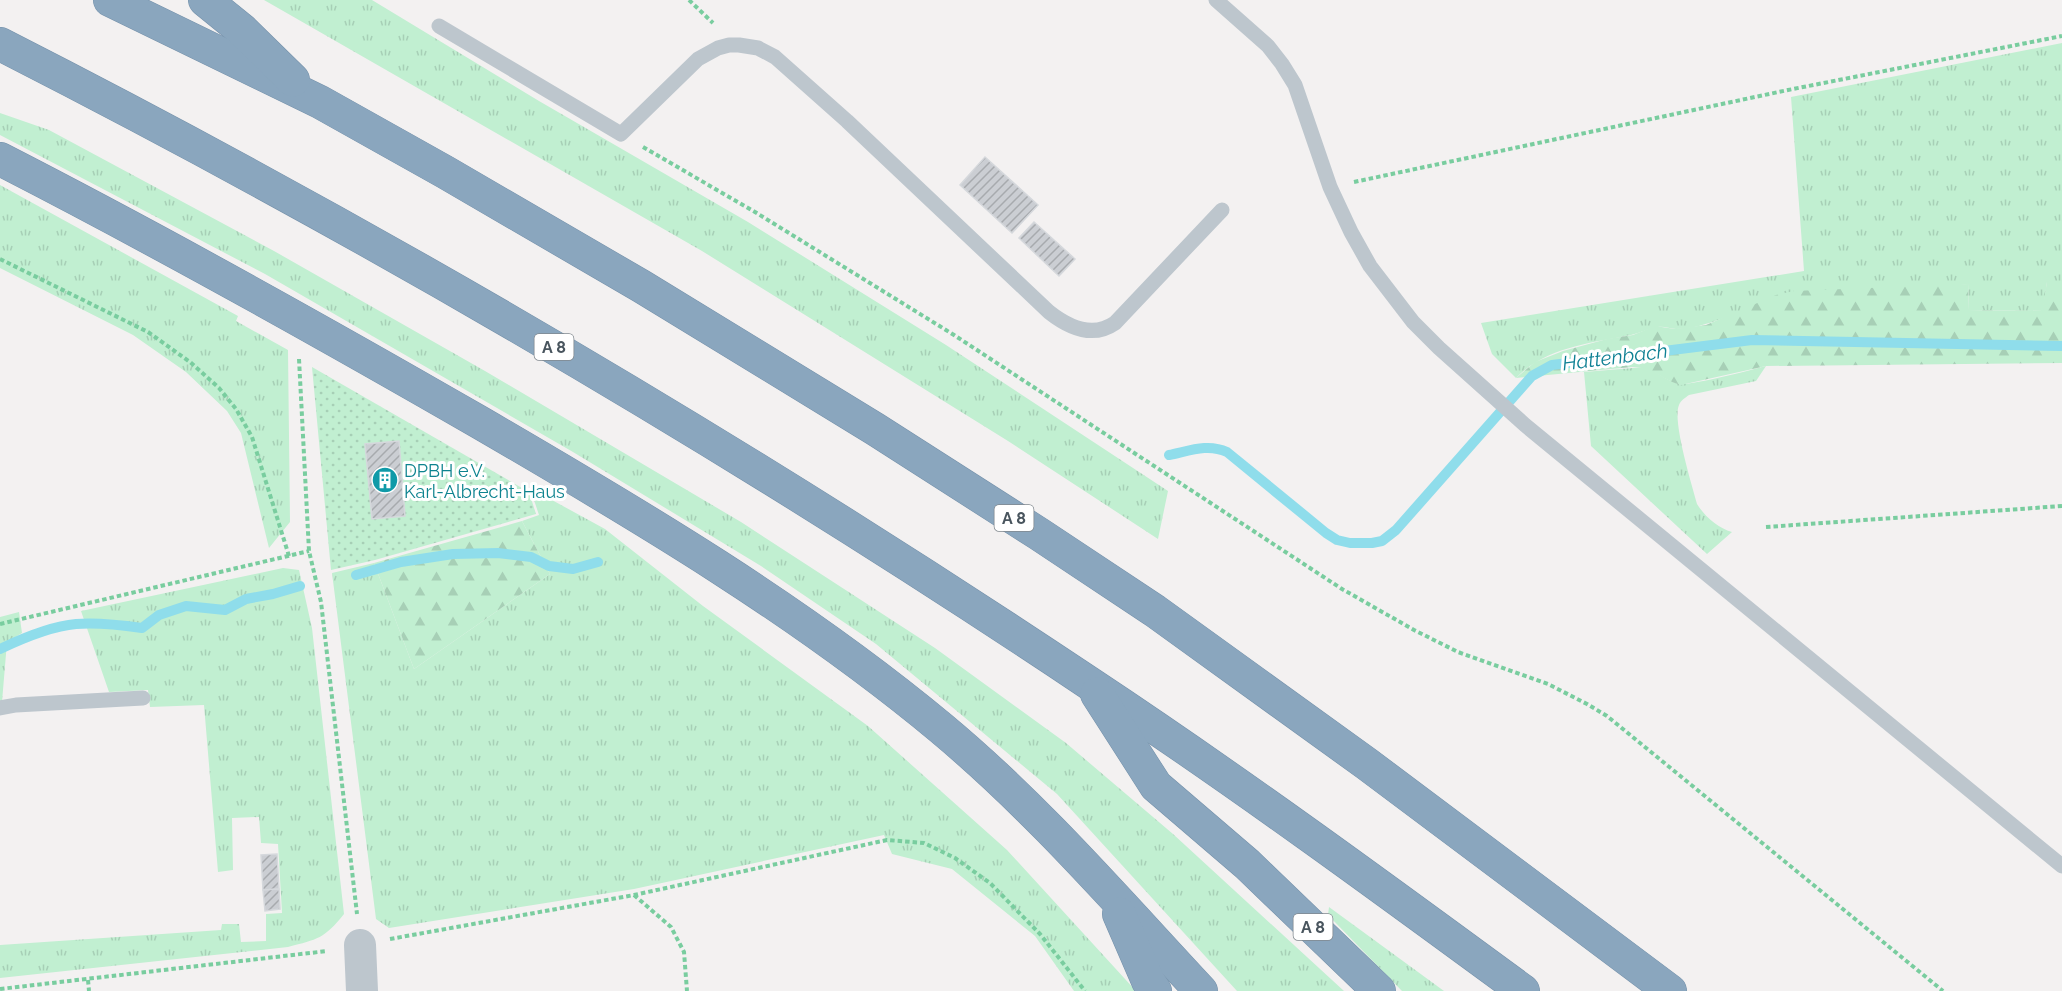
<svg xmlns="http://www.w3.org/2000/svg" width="2062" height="991" viewBox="0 0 2062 991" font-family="Raleway,sans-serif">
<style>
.grass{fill:url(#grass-tufts)}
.forest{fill:url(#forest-firs)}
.park{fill:url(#park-dots)}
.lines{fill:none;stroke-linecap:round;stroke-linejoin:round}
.stream{stroke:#8fddeb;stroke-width:10}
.building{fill:url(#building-hatch);stroke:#d5d8dc;stroke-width:1.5}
.highway-casing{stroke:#7591aa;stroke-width:34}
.path{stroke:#79cd9f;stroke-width:4;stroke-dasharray:4.5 3;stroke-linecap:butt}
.lane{stroke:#bdc6cd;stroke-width:15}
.street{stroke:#bdc6cd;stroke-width:32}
.highway{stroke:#8aa6be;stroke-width:33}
.labels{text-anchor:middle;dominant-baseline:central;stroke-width:6;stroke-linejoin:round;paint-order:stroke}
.shield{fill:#fff;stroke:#80888e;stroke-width:1.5}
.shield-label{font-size:16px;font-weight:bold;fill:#49555e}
.culture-label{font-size:18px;fill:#0d838f;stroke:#fff;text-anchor:start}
.water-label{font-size:20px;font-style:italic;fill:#0f8094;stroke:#fff}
</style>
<defs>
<pattern id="grass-tufts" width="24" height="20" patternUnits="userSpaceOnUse" patternTransform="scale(1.5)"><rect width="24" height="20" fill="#c1efd1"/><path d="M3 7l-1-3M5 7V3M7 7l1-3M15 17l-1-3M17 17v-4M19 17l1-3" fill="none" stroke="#a7cfb6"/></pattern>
<pattern id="forest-firs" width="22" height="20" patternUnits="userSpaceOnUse" patternTransform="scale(1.5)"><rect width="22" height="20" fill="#c1efd1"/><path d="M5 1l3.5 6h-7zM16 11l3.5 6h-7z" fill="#a7cfb6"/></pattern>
<pattern id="park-dots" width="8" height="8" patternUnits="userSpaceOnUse" patternTransform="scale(1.5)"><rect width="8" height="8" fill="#c1efd1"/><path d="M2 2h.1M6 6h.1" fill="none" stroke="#a7cfb6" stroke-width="1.8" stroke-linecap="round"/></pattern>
<pattern id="building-hatch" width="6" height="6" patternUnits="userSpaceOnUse" patternTransform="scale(1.5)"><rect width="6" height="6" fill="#cbced3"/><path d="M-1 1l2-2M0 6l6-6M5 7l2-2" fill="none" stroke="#a7aaae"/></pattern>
</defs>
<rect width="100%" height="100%" fill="#f3f1f1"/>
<g class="grass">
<polygon points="264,0 372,0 539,101 748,222 946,345 1168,491 1158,539 1008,441 702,251"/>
<path d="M2062,43V282H2047L2043,311L1969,310L1968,284L1721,319C1707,324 1691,329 1676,329C1670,329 1664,326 1658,327C1648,328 1641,333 1631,335C1591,343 1546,347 1516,378L1492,354L1481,323L1804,271L1791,97Z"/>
<polygon points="0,113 49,130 274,251 485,371 741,522 935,648 1066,743 1173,834 1344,991 1237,991 1057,794 876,644 761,566 573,452 265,274 0,135"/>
<polygon points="0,185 238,316 236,321 288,350 290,522 269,548 241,433 227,411 186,372 133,335 0,268"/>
<path d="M1766,366L1756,381L1689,395C1685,398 1681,400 1679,405C1672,421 1692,485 1697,504C1705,517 1718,528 1732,532L1707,554L1591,446L1584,372L1645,367C1658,372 1666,381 1679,384C1689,386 1751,370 1766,366Z"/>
<polygon points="530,488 605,529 703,606 868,726 1007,850 1136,991 1074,991 1035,936 952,869 892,854 884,835 634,889 389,928 376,919 332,573 374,563 414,669 550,574 522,521 539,515"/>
<path d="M283,568L299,570L312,628L344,914C324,939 318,939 288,947L0,978V945L221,930L222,924H239L241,942L266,941V914L282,913L278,844L261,843L259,817L232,818L233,870L218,872L204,705L150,707L148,690L109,692L81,611Z"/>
<polygon points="19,612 22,633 7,642 2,702 0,702 0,617"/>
<polygon points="1329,907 1444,991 1402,991 1328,915"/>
</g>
<g class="forest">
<path d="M2047,282H2062V363L1766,366L1681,385C1659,379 1657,368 1632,367L1516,378L1535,362L1563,351L1607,339L1633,335L1655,326L1675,329L1706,325L1776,295L1794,291L1968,284L1969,310L2042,311Z"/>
<polygon points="522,521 550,574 414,669 374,563"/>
</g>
<polygon class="park" points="312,367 529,492 536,514 375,560 331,570"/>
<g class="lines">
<g class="stream">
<path d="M1169,455C1189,451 1208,443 1227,452L1326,533L1337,540L1350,543H1372L1382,541L1396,530L1532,376L1552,365L1752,340L2062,346"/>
<polyline points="356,575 401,562 453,554 498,553 531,557 549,566 573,569 598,562"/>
<path d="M0,649C21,639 53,626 76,624C98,622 121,625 142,628L159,615L186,606L225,610L246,599L273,594L300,586"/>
</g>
</g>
<g class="building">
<polygon points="985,157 1038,205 1012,233 960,185"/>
<polygon points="1034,222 1075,259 1059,276 1019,238"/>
<polygon points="399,441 405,516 372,519 365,444"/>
<polygon points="277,854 279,889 263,890 261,855"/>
<polygon points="279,889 280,909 265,911 263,890"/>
</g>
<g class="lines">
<defs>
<g id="highway">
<polyline points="110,0 320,102 445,172 641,286 875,429 1039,534 1155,611 1367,764 1670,991"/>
<polyline points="205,0 242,30 293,80"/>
<path d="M0,44C375,235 739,449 1089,683C1237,781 1380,886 1523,991"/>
<path d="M0,159C162,242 321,331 479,422C639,515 799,610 941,728C1036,807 1117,901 1201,991"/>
<polyline points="1097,694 1156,786 1247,864 1379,991"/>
<polyline points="1119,914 1148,981 1155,991"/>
</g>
</defs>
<use href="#highway" class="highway-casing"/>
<g class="path">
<polyline points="689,0 713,23"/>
<polyline points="643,147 755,212 954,335 1342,589 1414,630 1458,652 1548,684 1587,704 1607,716 1943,991"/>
<polyline points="1354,182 1788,90 2062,36"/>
<polyline points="0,259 148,332 190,362 219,388 236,409 252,437 289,556"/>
<polyline points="299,359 309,551 321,602 357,914"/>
<polyline points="1766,527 2062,506"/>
<polyline points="0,624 309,551"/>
<polyline points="634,895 671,927 684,952 687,991"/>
<polyline points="390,939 634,895 887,840 924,843 955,858 990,883 1040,934 1085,991"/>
<polyline points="88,980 89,991"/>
<polyline points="0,989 327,951"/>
</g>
<g class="lane">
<polyline points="1216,0 1268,46 1282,64 1295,85 1330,187 1351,232 1370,266 1413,322 1439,348 1525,425 2062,866"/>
<path d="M439,26L621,134L698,59L718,48L729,45H739L758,48L775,57L847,121L1049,312C1068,327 1092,339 1115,323L1222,210"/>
<polyline points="0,708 16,705 143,698"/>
</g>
<polyline class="street" points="360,945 362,991"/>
<use href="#highway" class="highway"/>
</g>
<defs>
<symbol id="building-disc" viewBox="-11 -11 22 22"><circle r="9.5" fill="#0f9aa8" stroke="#fff"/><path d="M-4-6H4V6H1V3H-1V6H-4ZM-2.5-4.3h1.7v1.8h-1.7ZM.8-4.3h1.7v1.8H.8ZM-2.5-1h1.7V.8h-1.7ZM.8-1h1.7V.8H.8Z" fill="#fff"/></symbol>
</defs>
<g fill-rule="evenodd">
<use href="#building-disc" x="370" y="465" width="30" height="30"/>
</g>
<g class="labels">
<g class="shield">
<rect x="534.5" y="334" width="39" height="26" rx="4.5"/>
<rect x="994.5" y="505" width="39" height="26" rx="4.5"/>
<rect x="1293.5" y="914" width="39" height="26" rx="4.5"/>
</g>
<g class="shield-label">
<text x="554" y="347">A 8</text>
<text x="1014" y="518">A 8</text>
<text x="1313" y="927">A 8</text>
</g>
<g class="culture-label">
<text x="404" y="470">DPBH e.V.<tspan x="404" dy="21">Karl-Albrecht-Haus</tspan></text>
</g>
<g class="water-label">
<text transform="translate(1615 357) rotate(-7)">Hattenbach</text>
</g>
</g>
</svg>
